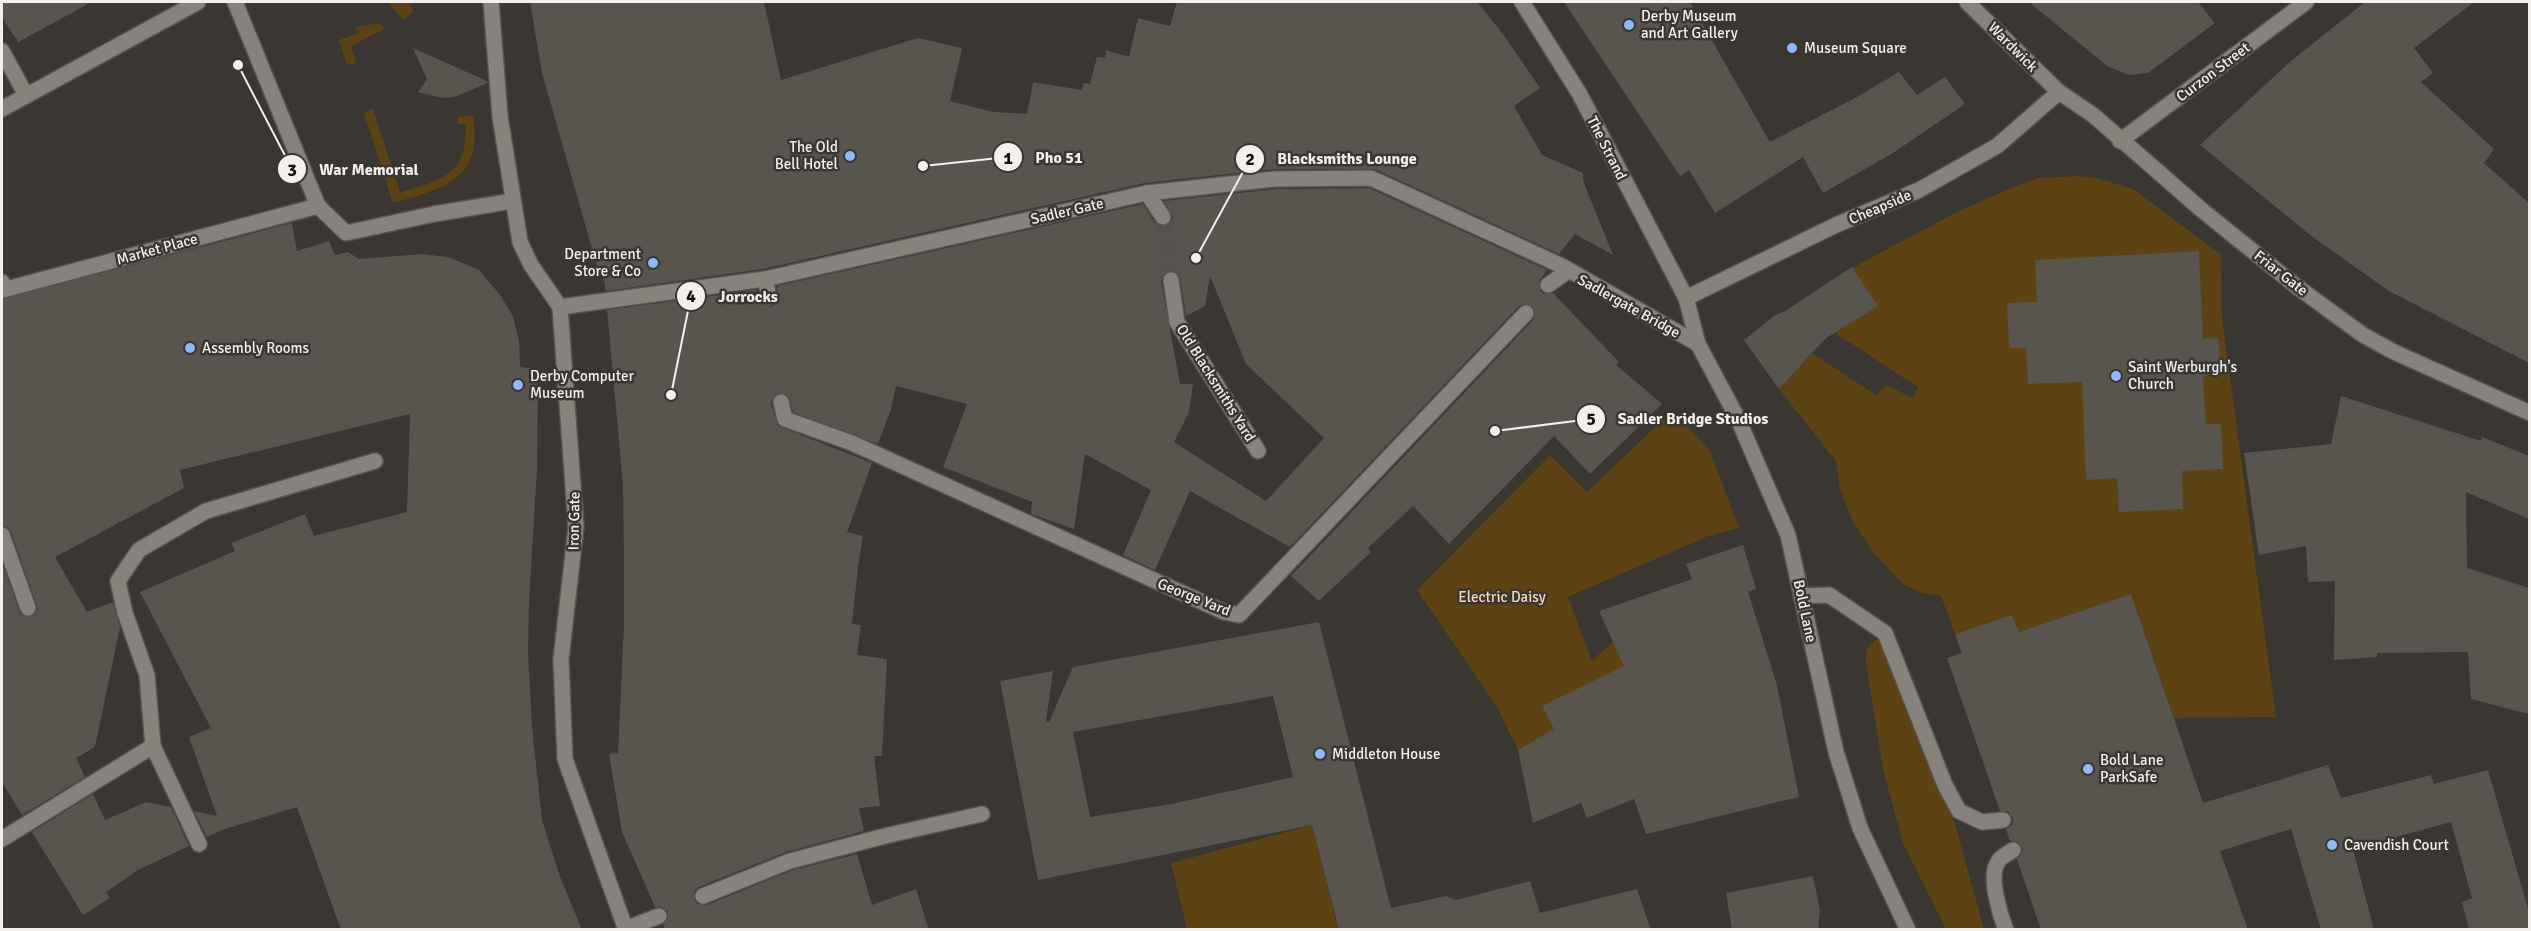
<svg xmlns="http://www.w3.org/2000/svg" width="2531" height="931" viewBox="0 0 2531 931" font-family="Signika,sans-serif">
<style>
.green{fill:#5d4214}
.building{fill:#58544e;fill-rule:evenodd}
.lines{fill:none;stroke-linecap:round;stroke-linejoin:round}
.street-tunnel{stroke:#56524d;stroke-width:15;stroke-dasharray:15 8;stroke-linecap:butt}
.lane-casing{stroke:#575450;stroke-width:18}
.street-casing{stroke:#575450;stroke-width:18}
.secondary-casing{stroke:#575450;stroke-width:18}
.lane{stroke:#87837c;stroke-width:15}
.street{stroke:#87837c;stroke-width:15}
.secondary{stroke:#87837c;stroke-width:15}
.poi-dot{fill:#8eb9fc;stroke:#3a3631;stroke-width:2}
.labels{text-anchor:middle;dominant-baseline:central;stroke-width:5;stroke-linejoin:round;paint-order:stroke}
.poi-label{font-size:15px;fill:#f2efec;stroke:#3a3631;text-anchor:start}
.street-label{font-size:15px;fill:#f2efec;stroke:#3a3631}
.park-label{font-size:15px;fill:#f6d9af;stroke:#3a3631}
.leader{fill:none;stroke:#f2efec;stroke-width:2}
.callout-dot{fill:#f2efec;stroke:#3a3631;stroke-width:2}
.mark-label{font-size:18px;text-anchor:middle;font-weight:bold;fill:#111}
.callout-label{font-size:16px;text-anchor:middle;font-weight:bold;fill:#f2efec;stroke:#3a3631;stroke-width:5;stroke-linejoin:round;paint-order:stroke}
</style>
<rect width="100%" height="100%" fill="#3a3631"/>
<g class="green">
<polygon points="388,2 416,2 410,6 414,11 403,20"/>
<polygon points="380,23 384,29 351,46 356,63 347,65 339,40 357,34 356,27"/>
<path d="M373,109L400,192C441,181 469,174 465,124H458V117L473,115C483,180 445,188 393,203L364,113Z"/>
<polygon points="2080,176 2100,179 2133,189 2221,255 2222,318 2276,717 2174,718 2131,594 2019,632 2012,615 1955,634 1941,596 1919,592 1903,584 1873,552 1852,520 1840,489 1836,461 1779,389 1812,353 1876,395 1886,385 1913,398 1918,387 1835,333 1853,321 1852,268 1953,214 2011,188 2038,178"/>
<polygon points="1672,411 1709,449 1739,528 1708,536 1568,597 1592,661 1613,641 1673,673 1518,750 1497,707 1417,590 1550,455 1587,492"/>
<polygon points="1875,640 1882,640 1900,683 1931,769 1955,824 1984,929 1946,929 1903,843 1883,770 1866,663 1866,650"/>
<polygon points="1312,825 1338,929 1187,929 1171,863"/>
</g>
<g class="building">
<polygon points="2,2 92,2 18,42 2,17"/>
<polygon points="530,2 764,2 781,80 918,38 962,48 950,101 994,112 1027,114 1033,82 1082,90 1083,83 1090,84 1097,57 1105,58 1106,50 1129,57 1138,18 1170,26 1177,2 1477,2 1503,34 1540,88 1514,106 1542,155 1583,173 1583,181 1613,255 1575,234 1559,254 1375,169 1275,169 1145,183 763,269 606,291 604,280 599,273 542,73"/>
<polygon points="1564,2 1690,2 1770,142 1857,97 1899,72 1917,95 1945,77 1965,104 1893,153 1823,193 1803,157 1715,213 1689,170 1680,176"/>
<polygon points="2029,2 2198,2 2215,23 2148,73 2129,75 2107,66"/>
<polygon points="2365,2 2474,2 2414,48 2433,73 2421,82 2494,149 2484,163 2529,203 2529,363 2389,291 2310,235 2200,145 2291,61"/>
<polygon points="413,48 487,81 488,83 454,97 442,98 418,92 427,79"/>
<path d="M1369,188L1547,270L1539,281L1540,291L1544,294L1553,293L1619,362L1616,365L1662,404L1590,474L1554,436L1449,544L1413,506L1368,548L1371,552L1319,601L1291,576L1533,320L1535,311L1532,306L1524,304L1519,306L1290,547L1190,491L1155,570L1123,555L1151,490L1085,454L1074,529L1031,514L1032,502L943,467L967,404L896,386L891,409L878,444L793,412L788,396L778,393L772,399L771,404L778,426L872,463L847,532L863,536L858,567L852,624L861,625L857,655L887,659L882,756H874L880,806L859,808L864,831L786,852L699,887L695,890L694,899L697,904L707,905L793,870L857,854L872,905L916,889L929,930H665L663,925L668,918V912L661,907H655L622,832L609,754L618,753L624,625V554L623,485L607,310L757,290L761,303L771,307L778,299L777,286L1143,204L1155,223L1164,227L1169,225L1173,217L1164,201L1276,189ZM1169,271H1175L1180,278L1186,316L1205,306L1210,276L1246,364L1324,438L1266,501L1174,442L1189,412L1193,384H1180L1161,281L1162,276Z"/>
<polygon points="292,223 297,251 329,241 335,255 348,252 359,259 422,254 448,257 479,270 501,296 513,316 519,341 520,367 538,369 537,469 529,600 528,653 532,727 542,820 559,874 582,930 341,930 297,807 222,830 207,837 194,811 217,816 189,737 211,728 140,592 235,551 231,543 305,514 314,536 407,512 410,414 180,470 184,488 55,557 87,612 113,602 120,627 95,747 76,758 85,777 22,815 2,782 2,563 21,615 32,617 38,609 11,532 8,527 2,526 2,299"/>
<polygon points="2199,251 2203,339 2218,338 2220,366 2203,378 2206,424 2221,424 2223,469 2182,471 2183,509 2119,512 2117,478 2086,480 2082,382 2028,384 2026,348 2009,348 2007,303 2037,302 2035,260"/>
<polygon points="1852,267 1878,306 1826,338 1779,389 1744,340 1774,316 1785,311"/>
<polygon points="2341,396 2481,441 2482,437 2529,456 2529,519 2466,492 2467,568 2529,588 2529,714 2471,699 2468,652 2377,653 2377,657 2334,660 2335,581 2308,582 2306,546 2259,555 2244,453 2331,444"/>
<polygon points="1743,545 1756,589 1748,592 1777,685 1799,797 1646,834 1634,799 1587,818 1581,803 1533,823 1518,750 1554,729 1542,706 1624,666 1599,611 1692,579 1686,564"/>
<polygon points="2131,594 2203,803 2328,765 2341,798 2431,775 2434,784 2488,770 2529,912 2529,930 2469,930 2462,902 2472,898 2451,822 2353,849 2374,930 2321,930 2291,829 2220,851 2248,930 2041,930 2017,859 2021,855 2023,849 2018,842 2010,841 2006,829 2012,825 2013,819 2008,811 2000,811 1947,658 1962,653 1955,634 2012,615 2019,632"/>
<path d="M1319,622L1391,908L1446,896L1456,900L1530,881L1540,913L1637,889L1651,930H1339L1312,825L1038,880L1000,681L1053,671L1046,721L1049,722L1073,667ZM1273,696L1293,777L1171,804L1090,817L1073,732Z"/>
<polygon points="93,794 105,820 146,802 171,807 189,846 138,870 106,892 110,898 83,915 32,832"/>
<polygon points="1813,876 1820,911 1818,930 1732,930 1726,893"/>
</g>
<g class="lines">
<polyline class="street-tunnel" points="1163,217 1171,280"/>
<defs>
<g id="lane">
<polyline points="500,116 520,242 531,265 560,307 576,527 561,659 565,759 626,930"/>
<polyline points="434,214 513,201"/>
<polyline points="765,279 769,297"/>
<polyline points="1548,285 1568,271"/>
<polyline points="781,402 785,419 852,443 1224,612 1239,615 1526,313"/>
<polyline points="2,535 28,608"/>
<polyline points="1802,596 1829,595 1885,633 1945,785 1959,811 1982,822 2003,820"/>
<polyline points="2,839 153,746"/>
<polyline points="199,844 153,746 147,675 125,613 118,581 139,550 206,511 375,461"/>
<polyline points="703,896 790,861 889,835 982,814"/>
<polyline points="625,929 659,916"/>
<path d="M2006,930C2000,915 1988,876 1998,862C2000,857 2009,853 2013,850"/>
</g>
<g id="street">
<polyline points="235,2 318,206"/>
<polyline points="491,2 500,116"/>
<polyline points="1522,2 1579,93 1686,298"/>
<polyline points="1967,2 2059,92"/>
<polyline points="2,51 26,95"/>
<polyline points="2,109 198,2"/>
<polyline points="1147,193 1163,217"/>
<polyline points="1171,280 1177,322 1258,451"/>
<polyline points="2,282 3,290 318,206 346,233 434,214"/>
<polyline points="560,307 765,279 1147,193 1275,179 1371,178 1562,266 1698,344"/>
</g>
<g id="secondary">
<polyline points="2120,141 2306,2"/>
<polyline points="1908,930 1860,828 1850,796 1836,752 1788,535 1738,419 1698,344 1686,298 1836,225 1919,190 1997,146 2059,92 2093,115 2203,211 2296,286 2363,335 2394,352 2530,413"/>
</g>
</defs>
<use href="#lane" class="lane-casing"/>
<use href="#street" class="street-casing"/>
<use href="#secondary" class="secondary-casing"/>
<use href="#lane" class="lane"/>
<use href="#street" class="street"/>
<use href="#secondary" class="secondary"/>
</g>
<g class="poi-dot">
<circle cx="1629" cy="25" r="6"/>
<circle cx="1792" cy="48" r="6"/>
<circle cx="850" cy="156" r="6"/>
<circle cx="653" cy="263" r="6"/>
<circle cx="190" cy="348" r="6"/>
<circle cx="2116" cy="376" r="6"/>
<circle cx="518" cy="385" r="6"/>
<circle cx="1320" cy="754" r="6"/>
<circle cx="2088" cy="769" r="6"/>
<circle cx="2332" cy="845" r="6"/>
</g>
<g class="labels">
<g class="poi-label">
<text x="1641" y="16">Derby Museum<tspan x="1641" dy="17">and Art Gallery</tspan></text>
<text x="1804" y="48">Museum Square</text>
<text x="838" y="147" text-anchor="end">The Old<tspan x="838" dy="17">Bell Hotel</tspan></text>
<text x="641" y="254" text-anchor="end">Department<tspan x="641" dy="17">Store &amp; Co</tspan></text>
<text x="202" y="348">Assembly Rooms</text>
<text x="2128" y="367">Saint Werburgh's<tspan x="2128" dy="17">Church</tspan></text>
<text x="530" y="376">Derby Computer<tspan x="530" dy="17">Museum</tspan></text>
<text x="1332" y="754">Middleton House</text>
<text x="2100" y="760">Bold Lane<tspan x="2100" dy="17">ParkSafe</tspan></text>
<text x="2344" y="845">Cavendish Court</text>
</g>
<g class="street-label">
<text transform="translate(2013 47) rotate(45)">Wardwick</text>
<text transform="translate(2213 72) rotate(-37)">Curzon Street</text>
<text transform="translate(1607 148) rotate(63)">The Strand</text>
<text transform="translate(1880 207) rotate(-23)">Cheapside</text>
<text transform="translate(1067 211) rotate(-13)">Sadler Gate</text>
<text transform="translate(157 249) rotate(-15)">Market Place</text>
<text transform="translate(2281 273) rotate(38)">Friar Gate</text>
<text transform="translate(1629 306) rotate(29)">Sadlergate Bridge</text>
<text transform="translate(1216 383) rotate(58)">Old Blacksmiths Yard</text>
<text transform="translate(574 521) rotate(-89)">Iron Gate</text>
<text transform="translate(1194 597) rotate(22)">George Yard</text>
<text transform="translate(1805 611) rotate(78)">Bold Lane</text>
</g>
<g class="park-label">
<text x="1502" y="597">Electric Daisy</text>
</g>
</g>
<path class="leader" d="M923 166L1008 157M1196 258L1250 159M238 65L292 169M671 395L691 296M1495 431L1591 419"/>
<g class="callout-dot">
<circle cx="923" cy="166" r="6"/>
<circle cx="1196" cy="258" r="6"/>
<circle cx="238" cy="65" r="6"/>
<circle cx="671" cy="395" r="6"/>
<circle cx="1495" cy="431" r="6"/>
<circle cx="1008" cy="157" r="15"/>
<circle cx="1250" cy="159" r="15"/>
<circle cx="292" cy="169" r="15"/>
<circle cx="691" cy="296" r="15"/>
<circle cx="1591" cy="419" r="15"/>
</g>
<g class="mark-label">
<text x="1008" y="164">1</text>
<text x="1250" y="165">2</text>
<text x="292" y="176">3</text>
<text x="691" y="302">4</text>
<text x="1591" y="425">5</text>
</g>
<g class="callout-label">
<text x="1059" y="163">Pho 51</text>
<text x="1347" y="164">Blacksmiths Lounge</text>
<text x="369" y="175">War Memorial</text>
<text x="748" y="302">Jorrocks</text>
<text x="1693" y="424">Sadler Bridge Studios</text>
</g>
<rect width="2531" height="931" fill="none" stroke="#f2efec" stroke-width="6"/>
</svg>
